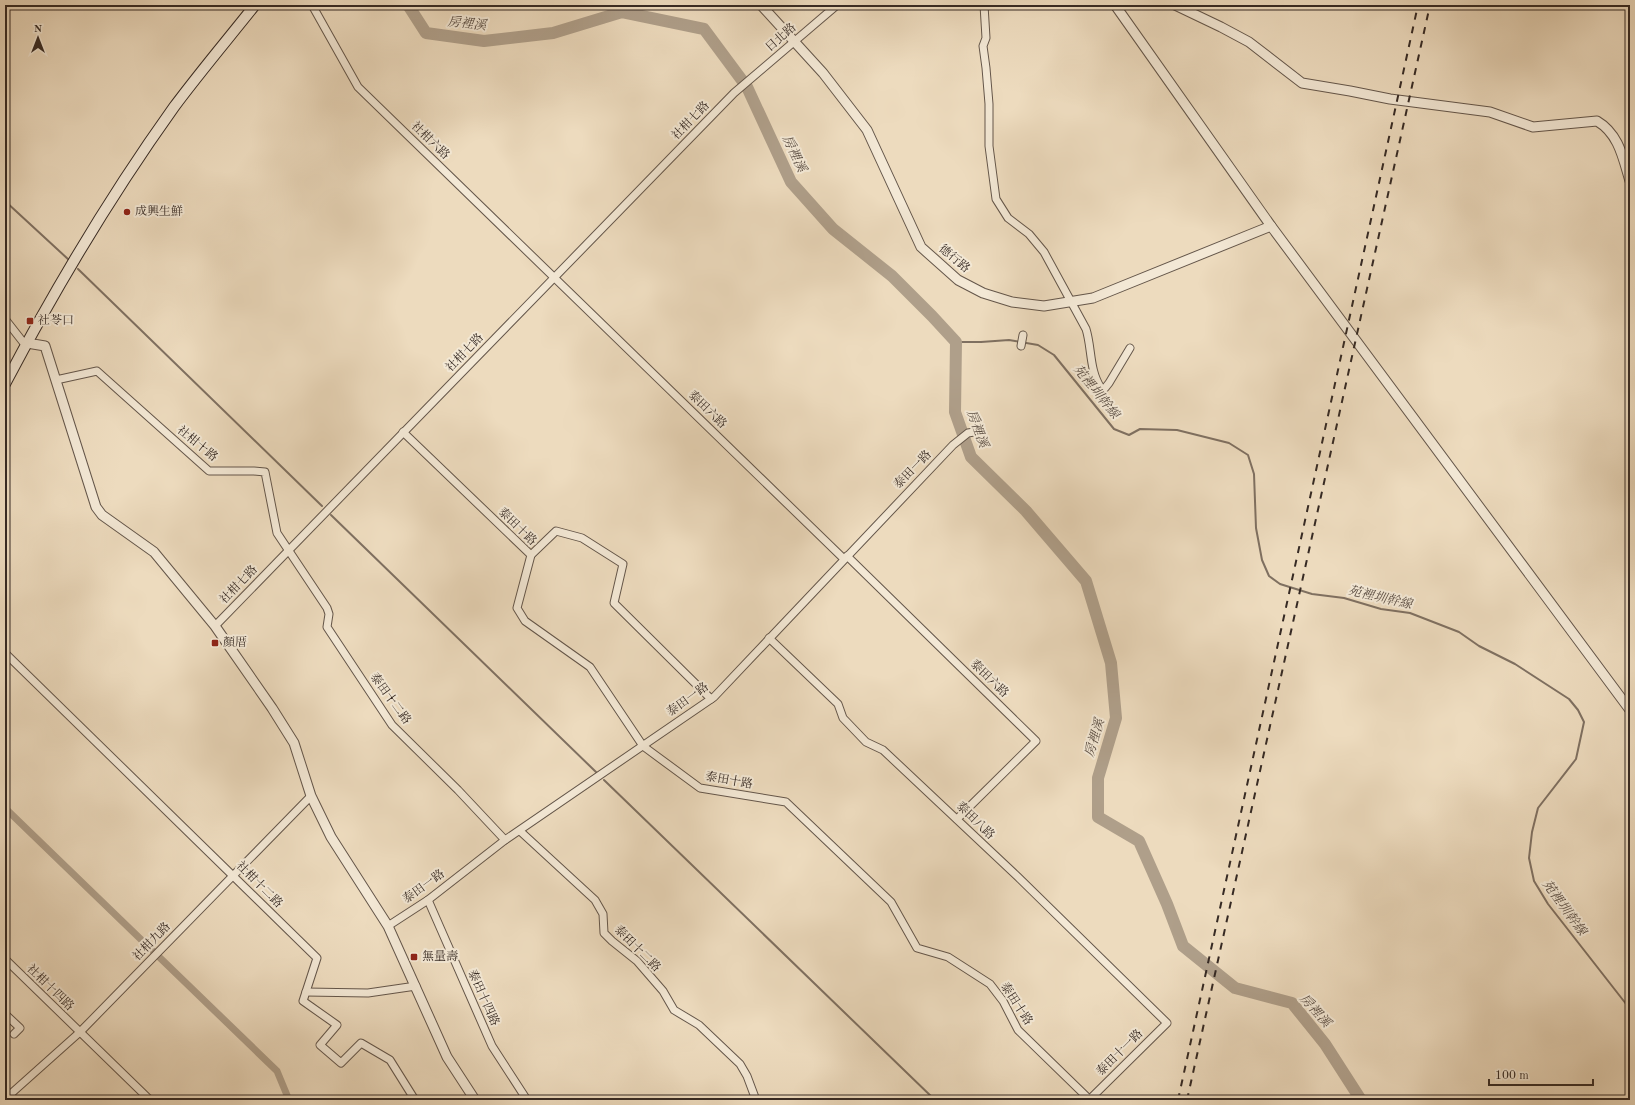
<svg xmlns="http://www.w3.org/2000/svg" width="1635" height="1105" viewBox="0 0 1635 1105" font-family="'Old Standard TT','Noto Serif TC',serif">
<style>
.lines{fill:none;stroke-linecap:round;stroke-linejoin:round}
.stream{stroke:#7f7061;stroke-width:2}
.canal{stroke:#af9f8a;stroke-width:7}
.river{stroke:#af9f8a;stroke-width:12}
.minor-casing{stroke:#64564a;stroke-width:9}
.tertiary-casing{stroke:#64564a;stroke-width:11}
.secondary-casing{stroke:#362a24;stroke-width:12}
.minor{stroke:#f3e8d5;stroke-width:7}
.tertiary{stroke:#f3e8d5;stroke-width:9}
.secondary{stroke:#f3e8d5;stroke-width:10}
.rail{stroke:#362a24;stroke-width:2;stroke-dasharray:7 7;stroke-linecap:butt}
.poi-dot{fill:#8f2418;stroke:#f3e8d5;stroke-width:1.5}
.labels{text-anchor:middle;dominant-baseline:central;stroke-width:4;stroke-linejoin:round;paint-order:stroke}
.street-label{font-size:12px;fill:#362a24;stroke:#f3e8d5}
.poi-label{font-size:12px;fill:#362a24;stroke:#f3e8d5;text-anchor:start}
.water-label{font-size:13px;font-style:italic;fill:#5a4d43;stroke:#f3e8d5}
</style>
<rect width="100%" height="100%" fill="#eddbbe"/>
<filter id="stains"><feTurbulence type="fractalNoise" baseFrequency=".005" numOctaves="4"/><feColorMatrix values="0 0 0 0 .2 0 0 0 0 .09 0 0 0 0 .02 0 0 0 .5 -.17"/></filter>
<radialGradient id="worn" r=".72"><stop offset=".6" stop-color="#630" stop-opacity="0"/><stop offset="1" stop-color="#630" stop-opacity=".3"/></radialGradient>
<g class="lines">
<g class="stream">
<polyline points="5,201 69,260"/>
<polyline points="78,269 322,506"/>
<polyline points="956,342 981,342 1009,340 1038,345 1054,355 1114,429 1129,435 1140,429 1177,430 1229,443 1248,455 1254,474 1256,528 1262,560 1269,576 1280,584 1312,594 1344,598 1381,609 1410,613 1459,632 1479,646 1515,664 1569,699 1578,710 1584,722 1576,759 1538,808 1532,832 1529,858 1534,881 1548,904 1630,1009"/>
<polyline points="331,515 596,772"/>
<polyline points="604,780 935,1100"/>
</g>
<polyline class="canal" points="5,808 277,1071 289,1100"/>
<polyline class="river" points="408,5 426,33 484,41 553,33 622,12 704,29 747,87 791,182 833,229 892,276 932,316 956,342 955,412 971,457 1026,511 1086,581 1111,663 1116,718 1098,778 1098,817 1139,841 1167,904 1183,946 1235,988 1292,1003 1325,1044 1361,1100"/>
<defs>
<g id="minor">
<polyline points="312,5 358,87 844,559"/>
<path d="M984,5L986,38L983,46L986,68L989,104V146L996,199L1008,218L1029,234L1044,252L1086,329C1092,348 1089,370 1101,388H1105L1109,383L1130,348"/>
<polyline points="5,319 23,342 27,343"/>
<polyline points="1021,346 1023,335"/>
<polyline points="56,380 97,371 209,471 254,471 265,472 277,533 327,608 329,614 327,627 392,725 458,790 505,840"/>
<polyline points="403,432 531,555 517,608 525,621 590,667 643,746 700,788 786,802 891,902 917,948 948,957 990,984 1003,1001 1018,1030 1090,1100"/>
<polyline points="531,555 556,531 582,538 623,564 614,603 711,699"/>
<polyline points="847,556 1036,741 957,819"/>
<polyline points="215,626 734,93 837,5"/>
<polyline points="769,638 838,704 843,718 866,742 883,750 1018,877 1167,1023 1089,1100"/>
<polyline points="5,653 317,958 303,1001 337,1025 320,1045 341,1063 361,1043 390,1060 415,1100"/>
<polyline points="520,831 595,900 603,914 604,933 612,941 637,961 663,991 674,1010 699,1025 740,1064 747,1076 756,1100"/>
<polyline points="428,900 492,1046 527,1100"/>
<polyline points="388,926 428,900 505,840 714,697 953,445 968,433 980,431"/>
<polyline points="5,959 150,1100"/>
<polyline points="306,992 368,993 416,986"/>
<polyline points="5,1014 20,1028 14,1034"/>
<polyline points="5,1099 80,1032 311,796"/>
</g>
<g id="tertiary">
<polyline points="761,5 823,73 867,130 921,247 958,280 983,293 1012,302 1044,306 1093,298 1271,226"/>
<polyline points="1115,5 1271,226 1630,710"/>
<path d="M1175,5L1221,27L1249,42L1302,83L1350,91L1390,99L1490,112L1533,127L1597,121C1619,134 1623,158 1630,181"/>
<polyline points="27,343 45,346 96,507 102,515 154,552 215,626 272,708 294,743 311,796 331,837 388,926 447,1057 475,1100"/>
</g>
<path id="secondary" d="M5,384C55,289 111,195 174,107C200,72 228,39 255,5"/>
</defs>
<use href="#minor" class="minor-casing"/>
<use href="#tertiary" class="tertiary-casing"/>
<use href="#secondary" class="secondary-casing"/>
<use href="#minor" class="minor"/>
<use href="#tertiary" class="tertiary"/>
<use href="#secondary" class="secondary"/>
<g class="rail">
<polyline points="1178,1100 1418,5"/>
<polyline points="1187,1100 1430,5"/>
</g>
</g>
<g class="poi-dot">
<circle cx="127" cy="212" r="4"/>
<rect x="26" y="317" width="8" height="8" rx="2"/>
<rect x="211" y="639" width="8" height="8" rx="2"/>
<rect x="410" y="953" width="8" height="8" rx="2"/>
</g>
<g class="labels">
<g class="street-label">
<text transform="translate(781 38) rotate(-41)">日北路</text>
<text transform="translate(691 121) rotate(-46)">社柑七路</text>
<text transform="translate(430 141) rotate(44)">社柑六路</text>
<text transform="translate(954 259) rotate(40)">德行路</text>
<text transform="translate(465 353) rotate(-46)">社柑七路</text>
<text transform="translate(707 410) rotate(44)">泰田六路</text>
<text transform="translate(197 444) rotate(39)">社柑十路</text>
<text transform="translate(913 470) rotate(-46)">泰田一路</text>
<text transform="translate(517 527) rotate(44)">泰田十路</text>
<text transform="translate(239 585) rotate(-46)">社柑七路</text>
<text transform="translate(989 679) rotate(44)">泰田六路</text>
<text transform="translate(390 699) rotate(54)">泰田十二路</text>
<text transform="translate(688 700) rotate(-36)">泰田一路</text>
<text transform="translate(729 781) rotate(10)">泰田十路</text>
<text transform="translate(975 821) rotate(44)">泰田八路</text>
<text transform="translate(259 885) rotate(45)">社柑十二路</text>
<text transform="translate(424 887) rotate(-36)">泰田一路</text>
<text transform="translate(152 942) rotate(-46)">社柑九路</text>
<text transform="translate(637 949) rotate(45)">泰田十二路</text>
<text transform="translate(50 988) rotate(44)">社柑十四路</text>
<text transform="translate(483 998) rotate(66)">泰田十四路</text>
<text transform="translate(1016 1004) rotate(57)">泰田十路</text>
<text transform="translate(1120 1053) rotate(-45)">泰田十一路</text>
</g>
<g class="poi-label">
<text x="135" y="212">成興生鮮</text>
<text x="38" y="321">社苓口</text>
<text x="223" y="643">顏厝</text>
<text x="422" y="957">無量壽</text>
</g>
<g class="water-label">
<text transform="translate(467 24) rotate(6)">房裡溪</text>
<text transform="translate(794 154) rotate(65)">房裡溪</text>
<text transform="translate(1096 392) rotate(51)">苑裡圳幹線</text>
<text transform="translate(977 429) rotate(70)">房裡溪</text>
<text transform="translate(1380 598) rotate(13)">苑裡圳幹線</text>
<text transform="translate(1095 738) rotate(-73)">房裡溪</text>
<text transform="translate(1564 908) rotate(54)">苑裡圳幹線</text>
<text transform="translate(1315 1011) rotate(48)">房裡溪</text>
</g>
</g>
<rect width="1635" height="1105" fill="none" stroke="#eddbbe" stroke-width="20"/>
<rect x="6" y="6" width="1623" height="1093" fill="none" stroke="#362a24" stroke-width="2"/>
<rect x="10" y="10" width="1615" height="1085" fill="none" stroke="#362a24"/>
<g transform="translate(38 38)" stroke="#f3e8d5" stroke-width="3" paint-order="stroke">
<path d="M0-3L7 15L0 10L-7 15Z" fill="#362a24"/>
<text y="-6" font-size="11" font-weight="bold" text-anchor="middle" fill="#362a24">N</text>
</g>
<path d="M1489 1079v6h104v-6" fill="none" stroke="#362a24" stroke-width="2"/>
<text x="1495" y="1079" font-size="12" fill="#362a24" stroke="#f3e8d5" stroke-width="3" paint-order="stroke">100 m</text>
<rect width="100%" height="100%" filter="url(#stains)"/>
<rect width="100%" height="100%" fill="url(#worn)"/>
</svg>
